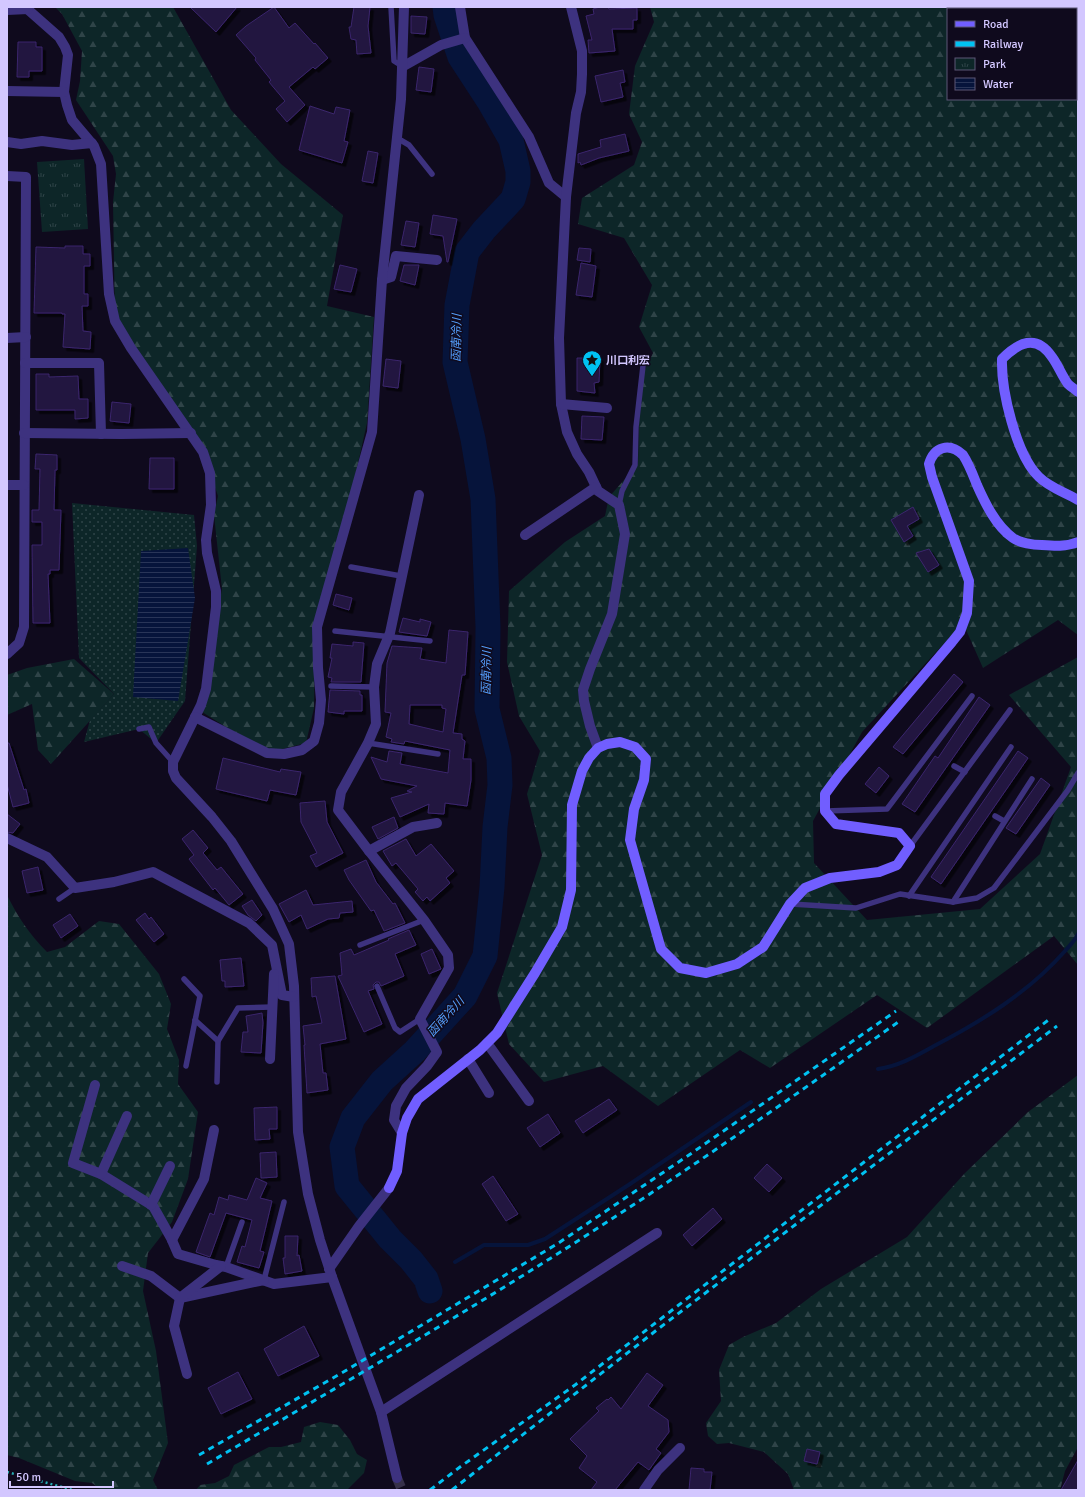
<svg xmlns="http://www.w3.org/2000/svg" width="1085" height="1497" viewBox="0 0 1085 1497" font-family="Signika,'Noto Sans JP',sans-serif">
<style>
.grass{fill:url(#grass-dots)}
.forest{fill:url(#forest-firs);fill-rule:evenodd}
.park{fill:url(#park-tufts)}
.water{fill:url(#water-rules)}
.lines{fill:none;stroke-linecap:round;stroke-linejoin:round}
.stream{stroke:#06143b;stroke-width:4}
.river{stroke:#06143b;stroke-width:25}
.building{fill:#22153f;stroke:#3b266d;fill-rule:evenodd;filter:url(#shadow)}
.street-tunnel{stroke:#36304a;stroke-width:10;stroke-dasharray:10 5;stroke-linecap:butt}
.path{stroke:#26afb4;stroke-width:2.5;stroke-dasharray:2 3;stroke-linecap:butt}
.lane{stroke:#3d327f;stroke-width:5.5}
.street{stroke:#3d327f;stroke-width:10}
.secondary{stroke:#715eff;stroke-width:10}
.rail{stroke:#00c2f2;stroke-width:3;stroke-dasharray:6 5;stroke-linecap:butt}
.labels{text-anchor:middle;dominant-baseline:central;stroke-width:3;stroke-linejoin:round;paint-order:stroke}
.poi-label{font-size:11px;font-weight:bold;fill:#d3c7ff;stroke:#0f0a1d;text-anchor:start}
.water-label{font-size:12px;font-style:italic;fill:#55a0ff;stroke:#0f0a1d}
</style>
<defs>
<pattern id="grass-dots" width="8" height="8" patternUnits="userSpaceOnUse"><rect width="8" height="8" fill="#0d2628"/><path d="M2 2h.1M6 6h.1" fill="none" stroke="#2f4448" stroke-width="1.8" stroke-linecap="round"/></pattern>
<pattern id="forest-firs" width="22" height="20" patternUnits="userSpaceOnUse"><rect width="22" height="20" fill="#0d2628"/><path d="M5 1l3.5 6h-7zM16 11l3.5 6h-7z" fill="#2f4448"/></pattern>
<pattern id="park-tufts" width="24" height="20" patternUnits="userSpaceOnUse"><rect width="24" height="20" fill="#0d2628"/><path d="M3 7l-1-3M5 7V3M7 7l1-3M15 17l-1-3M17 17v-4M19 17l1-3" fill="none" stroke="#2f4448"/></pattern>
<pattern id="water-rules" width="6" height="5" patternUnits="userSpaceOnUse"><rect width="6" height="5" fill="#06143b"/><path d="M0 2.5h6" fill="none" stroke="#293558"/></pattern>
<filter id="shadow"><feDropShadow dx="3.5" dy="3.5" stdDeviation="0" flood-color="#0009"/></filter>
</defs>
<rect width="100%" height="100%" fill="#0f0a1d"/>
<polygon class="grass" points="72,503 194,515 197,546 185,701 156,743 139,729 84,742 90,720 114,694 79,658"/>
<g class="forest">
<polygon points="55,7 173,7 231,110 281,164 343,215 327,306 374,317 367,423 339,548 315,639 314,708 306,743 267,753 199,710 222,589 214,515 218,496 204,455 115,321 113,202 116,174 113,156 76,100 80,81 82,51 62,14"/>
<path d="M650,7H1078V635L1058,620L983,668L963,623L862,732L813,821L814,863L867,920L980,909L1040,854L1071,767L1009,695L1078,657V965L1054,936L927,1028L877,995L770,1068L740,1050L658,1106L603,1066L544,1082L509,1044L497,993L542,855L527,794L540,751L519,716L507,662L509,591L565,542L605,516L609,497L638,464L640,380L653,353L639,327L652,285L624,238L578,224L582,198L634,165L642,142L629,114L635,66L654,22ZM948,9H1076V99H948Z"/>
<polygon points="74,659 114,694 51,764 38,750 32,704 7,715 7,675 27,668"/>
<path d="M7,895C18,917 29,934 47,952L65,947L99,921L119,924L159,974L171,1004L167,1029L179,1060L178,1084L198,1112L188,1179L172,1222L148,1253L143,1291L156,1351L168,1443L153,1480L158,1490H102L92,1483L75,1481L19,1458L7,1455Z"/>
<polygon points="1078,1075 1078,1447 1065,1471 1060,1490 794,1490 788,1474 764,1452 729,1443 717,1444 708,1436 706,1423 721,1401 719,1370 729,1345 743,1337 776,1323 821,1289 907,1237 965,1173 1028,1112"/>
<polygon points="320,1422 338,1425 350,1440 357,1454 367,1460 364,1473 347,1490 196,1490 200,1485 215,1483 229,1476 234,1465 269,1447 281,1447 301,1442 304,1427"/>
</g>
<polygon class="park" points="84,159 88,229 42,232 37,162"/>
<polygon class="water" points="188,548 195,598 178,701 133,697 141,551"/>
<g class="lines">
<g class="stream">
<path d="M878,1069C899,1066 916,1056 934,1046C982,1021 1029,992 1065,951C1069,946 1075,941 1078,934"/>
<polyline points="455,1262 484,1245 528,1245 545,1239 630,1184 751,1102"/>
<polyline points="426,1279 431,1276"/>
</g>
<polyline class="river" points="430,1291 426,1279 411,1260 390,1239 347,1186 342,1147 353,1118 382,1081 415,1051 465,996 485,956 492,887 495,827 500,785 499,758 487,709 488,627 483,499 473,439 455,362 457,305 467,252 484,230 513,199 518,182 518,171 511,140 490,103 460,57 446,15 445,7"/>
</g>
<g class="building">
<polygon points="190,7 237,7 216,32"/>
<polygon points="274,7 289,28 295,23 314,44 315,43 328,58 315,69 313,67 289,87 305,105 287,122 276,109 285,101 269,82 271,80 255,60 256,58 236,35 246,26"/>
<polygon points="354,7 370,7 368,26 371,53 357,54 356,40 351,39 349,27 351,27"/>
<polygon points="600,7 608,7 609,9 637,8 637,20 633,20 633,29 612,29 615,51 589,53 588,40 592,40 586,16 594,14 593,9"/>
<polygon points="411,16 427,17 425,34 411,33"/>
<polygon points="18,42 36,42 36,47 42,47 42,71 29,71 29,77 17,77"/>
<polygon points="419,67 434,69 431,92 416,90"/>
<polygon points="623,70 625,82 620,83 623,97 601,102 595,76"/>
<polygon points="310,106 334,114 336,107 350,110 344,141 348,142 342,163 299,150"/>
<polygon points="625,134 629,151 599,158 581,165 580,162 578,163 578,154 601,147 600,140"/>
<polygon points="368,151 378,153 373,183 362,181"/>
<polygon points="433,215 457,219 448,262 447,262 443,236 430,234"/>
<polygon points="406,221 419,223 415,247 401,245"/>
<polygon points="65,246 83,246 83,254 90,254 90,266 84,266 84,294 88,294 88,306 82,306 83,331 91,332 90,349 63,347 65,314 62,314 62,313 34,313 36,247 65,248"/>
<polygon points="579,248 591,249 590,262 577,260"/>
<polygon points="581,263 596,266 592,297 576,295"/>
<polygon points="340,265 357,269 351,292 334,289"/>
<polygon points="404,265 419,265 415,285 400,281"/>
<polygon points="577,358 600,358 599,382 594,383 595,393 577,391"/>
<polygon points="386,359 401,361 398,388 383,386"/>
<polygon points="36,374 49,374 49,377 78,376 79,399 88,399 88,418 75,419 75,410 36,410"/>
<polygon points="112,402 131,404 129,423 110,421"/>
<polygon points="582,416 604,417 602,440 581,439"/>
<polygon points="36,454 57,455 57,470 55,470 54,510 61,510 59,570 50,570 50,574 48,574 50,623 33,623 32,545 42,545 42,522 32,522 32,510 39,510 40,469 35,469"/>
<polygon points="150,458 174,458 174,489 149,489"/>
<polygon points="913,507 919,519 907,526 913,536 904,542 891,520"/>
<polygon points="929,549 939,565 928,572 916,553"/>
<polygon points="336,594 352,598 349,610 333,605"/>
<polygon points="403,618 420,622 420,619 431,622 427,636 399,632"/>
<path d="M449,630L468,632L465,675H462L453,733L462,734V739L465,741L463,759H471V780L467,806L445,803L444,814L428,813L429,804L400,817L391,798L412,792L407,791L417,786L381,779L371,757L387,762L389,751L402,753L400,764L448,773L450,750L405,741L404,744L391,742L392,739L386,737L391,713L385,712L387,663L392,646L422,648L420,659L446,663ZM410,705H442V708L446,709L443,732L409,724Z"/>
<polygon points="353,642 364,643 361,682 331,682 332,678 328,677 332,658 330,658 332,644 353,646"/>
<polygon points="954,674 963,682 903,754 893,747"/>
<polygon points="330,690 360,691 360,695 362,695 362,711 344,711 344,714 328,712"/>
<polygon points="979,697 990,705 915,812 902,804 935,756 938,758"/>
<polygon points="7,743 9,743 24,790 26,789 29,803 13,807 7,784"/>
<polygon points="1018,751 1028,758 941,884 931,877"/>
<polygon points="223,758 280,772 281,769 301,772 296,795 270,790 267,801 216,789"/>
<polygon points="879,767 889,776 876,793 865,784"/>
<polygon points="1041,778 1050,785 1016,834 1006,828"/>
<polygon points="325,801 327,822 343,853 316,867 310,856 317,853 301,822 300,803"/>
<polygon points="7,814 20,824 13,833 7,832"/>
<polygon points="394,817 398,828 378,839 372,827"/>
<polygon points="193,830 208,848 203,853 217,870 221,867 243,894 229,905 215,888 213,890 189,859 194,855 182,839"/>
<polygon points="406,839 416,856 431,844 454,871 446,878 450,883 430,901 427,897 423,901 415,892 418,889 396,863 392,866 383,851"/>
<polygon points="366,860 376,882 393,904 395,903 405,923 384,931 374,910 371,911 349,880 344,870"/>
<polygon points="38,867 43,890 27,893 22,871"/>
<polygon points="306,890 313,905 352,901 353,912 340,913 339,918 328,919 307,929 301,915 289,922 279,904"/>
<polygon points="252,900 262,915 256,921 248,915 242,906"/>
<polygon points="145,913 149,919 151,917 164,934 154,942 136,920"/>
<polygon points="70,914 78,926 61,938 53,925"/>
<polygon points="409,930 416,945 395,954 404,976 381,986 379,982 376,982 373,985 374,989 368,991 382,1024 364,1032 338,976 342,975 340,953 351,949 354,955 389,940 388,939"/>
<polygon points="432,949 441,969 429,974 421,954"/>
<polygon points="241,958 244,986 225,987 225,981 222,981 220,960"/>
<polygon points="335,976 346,1039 320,1044 323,1073 326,1073 328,1090 307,1093 304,1045 305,1045 303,1026 322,1023 316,996 312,997 311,978"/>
<polygon points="262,1013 263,1023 261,1053 241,1052 243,1032 248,1032 246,1016"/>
<polygon points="609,1099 617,1110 583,1133 575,1121"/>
<polygon points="277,1107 277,1129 269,1129 270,1139 255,1140 254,1108"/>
<polygon points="548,1114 560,1133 540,1147 527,1128"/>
<polygon points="276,1152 277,1177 261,1178 260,1153"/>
<polygon points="767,1164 782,1178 769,1192 754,1178"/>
<polygon points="493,1176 518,1214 506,1221 482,1184"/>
<polygon points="256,1178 267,1183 260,1198 272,1201 260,1251 264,1252 259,1268 237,1262 242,1246 245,1247 252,1220 226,1213 210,1257 196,1252 210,1213 214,1215 219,1197 228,1200 229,1195 247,1200"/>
<polygon points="713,1208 722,1219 692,1246 683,1235"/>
<polygon points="285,1236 298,1236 297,1256 299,1255 302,1271 285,1274 283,1258 285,1258"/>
<polygon points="304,1326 319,1356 278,1376 264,1349"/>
<polygon points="238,1372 252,1399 221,1414 208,1388"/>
<polygon points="647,1373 663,1385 648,1406 668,1420 669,1432 656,1449 661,1453 649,1470 638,1462 615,1490 591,1490 597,1482 579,1468 587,1456 570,1439 599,1411 596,1408 607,1399 608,1400 611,1397 621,1409"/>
<polygon points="807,1449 820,1452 817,1464 804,1461"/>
<polygon points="1078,1460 1078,1490 1061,1490"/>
<polygon points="691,1468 704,1469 704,1472 712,1472 710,1490 689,1490"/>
</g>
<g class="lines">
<polyline class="street-tunnel" points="397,1478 402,1490"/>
<polyline class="path" points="7,1472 73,1490"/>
<g class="lane">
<polyline points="391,7 394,61 402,66"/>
<polyline points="397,138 409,145 432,174"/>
<polyline points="619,505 622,491 635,465 636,427 644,357"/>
<polyline points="351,567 401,576"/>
<polyline points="335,631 430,641"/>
<polyline points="331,686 374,687"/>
<polyline points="139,729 149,727 156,743 173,762"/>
<polyline points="368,743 438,754"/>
<polyline points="954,766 965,772"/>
<polyline points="825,811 887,809 972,696"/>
<polyline points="995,816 1004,821"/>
<polyline points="910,846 1010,710"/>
<polyline points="909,896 1011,747"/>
<polyline points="59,899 75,888"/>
<polyline points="953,902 1032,779"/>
<polyline points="791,904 856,908 900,894 953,902 977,898 994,888 1068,790 1078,773"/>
<polyline points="360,945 424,920"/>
<polyline points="184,979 200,996 186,1066"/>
<polyline points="377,986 395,1028 400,1032 420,1019"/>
<polyline points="195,1020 218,1041"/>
<polyline points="217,1082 218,1041 238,1008 272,1007"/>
<polyline points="226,1267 242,1222"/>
<polyline points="264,1280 284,1202"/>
</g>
<g class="street">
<polyline points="25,7 59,37 65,47 68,55 64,92 67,105 72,120 94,146 101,164 109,294 115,321 131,348 203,452 210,473 211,505 206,540 207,553 216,591 216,607 206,689 201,705 173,762 173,771 176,778 212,817 231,841 273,909 289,944 294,986 298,1132 308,1194 320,1240 332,1277 381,1412 397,1478"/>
<polyline points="460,7 465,38 529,137 549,183 566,197"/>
<polyline points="571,7 582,51 582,74 581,92 576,113 566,197 559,338 561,404 567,432 577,454 589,472 598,491 619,505 625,534 612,614 590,669 583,690 584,701 590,726 598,748"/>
<polyline points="7,10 28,9"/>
<polyline points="402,67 441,45 465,38"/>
<polyline points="7,91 64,92"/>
<polyline points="7,142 21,144 42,141 72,145 92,143"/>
<polyline points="7,176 26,177 24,627 19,643 7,654"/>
<polyline points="382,280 391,277 396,256 437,260"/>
<polyline points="7,338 26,337"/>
<polyline points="25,363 99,363 101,434"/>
<polyline points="561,404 607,408"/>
<polyline points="24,433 121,434 191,433"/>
<polyline points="7,485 24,485"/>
<polyline points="525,535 596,487"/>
<polyline points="195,717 267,753 284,754 302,750 314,741 319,723 321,700 318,668 317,627 372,432 382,280 401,99 404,7"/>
<polyline points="7,838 47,857 75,888 114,882 153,872 249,923 272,945 282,995 294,997"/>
<polyline points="369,851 413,827 437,823"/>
<polyline points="487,1043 529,1101"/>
<polyline points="270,1059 274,974"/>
<polyline points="468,1059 489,1093"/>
<polyline points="95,1085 73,1163 101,1174 153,1206 171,1238 178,1254 216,1265 226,1267 274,1284 332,1277"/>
<polyline points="402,1133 394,1120 396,1106 406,1088 427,1066 437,1052 420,1019 449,968 448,955 424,920 369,851 338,810 341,792 368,743 376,724 374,687 377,664 390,633 419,495"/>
<polyline points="101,1174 127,1116"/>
<polyline points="151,1205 170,1166"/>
<polyline points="172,1240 204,1179 214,1130"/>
<polyline points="122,1266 151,1276 180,1298 264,1280"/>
<polyline points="329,1269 359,1226 389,1188"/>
<polyline points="187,1374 174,1326 180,1298 221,1266"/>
<polyline points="381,1412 657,1233"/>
<polyline points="644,1490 658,1470 680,1448"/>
</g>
<g class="secondary">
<path d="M1078,392C1075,389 1071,387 1068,384C1062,376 1058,365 1052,357C1036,333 1018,343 1002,359C1001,390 1016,455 1039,477C1050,488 1065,492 1078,500"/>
<path d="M389,1188L397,1171L402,1133L407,1118L418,1099L480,1050L497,1033L535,973L562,927L571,890L572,805L582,771L589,758L598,748L607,744L620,742L635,747L646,759L644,780L634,809L630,840L661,949L680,968L706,973L737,964L763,947L790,904L805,888L830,878L879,872L897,865L910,846L899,833L836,824L825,811V794L839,775L952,642L960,632L967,613L969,581L932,477L929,464C934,447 949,442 963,455C969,464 973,475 977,485C985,503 996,526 1013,538C1020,543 1033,545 1042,545C1054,546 1066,547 1078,542"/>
</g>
<g class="rail">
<polyline points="199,1455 345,1371 557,1244 689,1155 896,1011"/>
<path d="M207,1464C325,1394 445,1325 562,1251C677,1178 790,1099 901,1020"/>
<polyline points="430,1490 460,1467 575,1385 1051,1018"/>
<polyline points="452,1490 658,1329 1057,1026"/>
</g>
</g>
<defs>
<symbol id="sight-pin" viewBox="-11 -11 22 30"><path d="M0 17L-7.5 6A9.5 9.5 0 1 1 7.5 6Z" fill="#00c2f2" stroke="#0f0a1d"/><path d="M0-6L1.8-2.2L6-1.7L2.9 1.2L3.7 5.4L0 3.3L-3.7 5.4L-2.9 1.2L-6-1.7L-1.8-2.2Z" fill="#111"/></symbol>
</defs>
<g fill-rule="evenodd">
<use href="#sight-pin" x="581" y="349" width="22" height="30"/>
</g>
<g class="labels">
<g class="poi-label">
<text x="606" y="360">川口利宏</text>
</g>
<g class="water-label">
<text transform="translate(457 338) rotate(-89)">函南冷川</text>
<text transform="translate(487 671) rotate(-89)">函南冷川</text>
<text transform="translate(446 1017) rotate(-48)">函南冷川</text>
</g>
</g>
<rect width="1085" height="1497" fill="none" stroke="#d3c7ff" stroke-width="16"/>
<rect x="947" y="8" width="130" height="92" fill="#0f0a1d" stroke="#5d5677"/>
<rect x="955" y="21" width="20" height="6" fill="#715eff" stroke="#5d5677"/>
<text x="983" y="28" font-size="12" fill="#d3c7ff">Road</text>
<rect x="955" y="41" width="20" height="6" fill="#00c2f2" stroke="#5d5677"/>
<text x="983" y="48" font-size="12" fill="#d3c7ff">Railway</text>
<rect x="955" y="58" width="20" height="12" fill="url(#park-tufts)" stroke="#5d5677"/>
<text x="983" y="68" font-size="12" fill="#d3c7ff">Park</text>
<rect x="955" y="78" width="20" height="12" fill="url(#water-rules)" stroke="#5d5677"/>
<text x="983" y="88" font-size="12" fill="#d3c7ff">Water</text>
<path d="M10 1481v6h103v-6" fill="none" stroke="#d3c7ff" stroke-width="2"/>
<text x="16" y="1481" font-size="12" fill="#d3c7ff" stroke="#0f0a1d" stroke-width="3" paint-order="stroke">50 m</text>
</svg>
